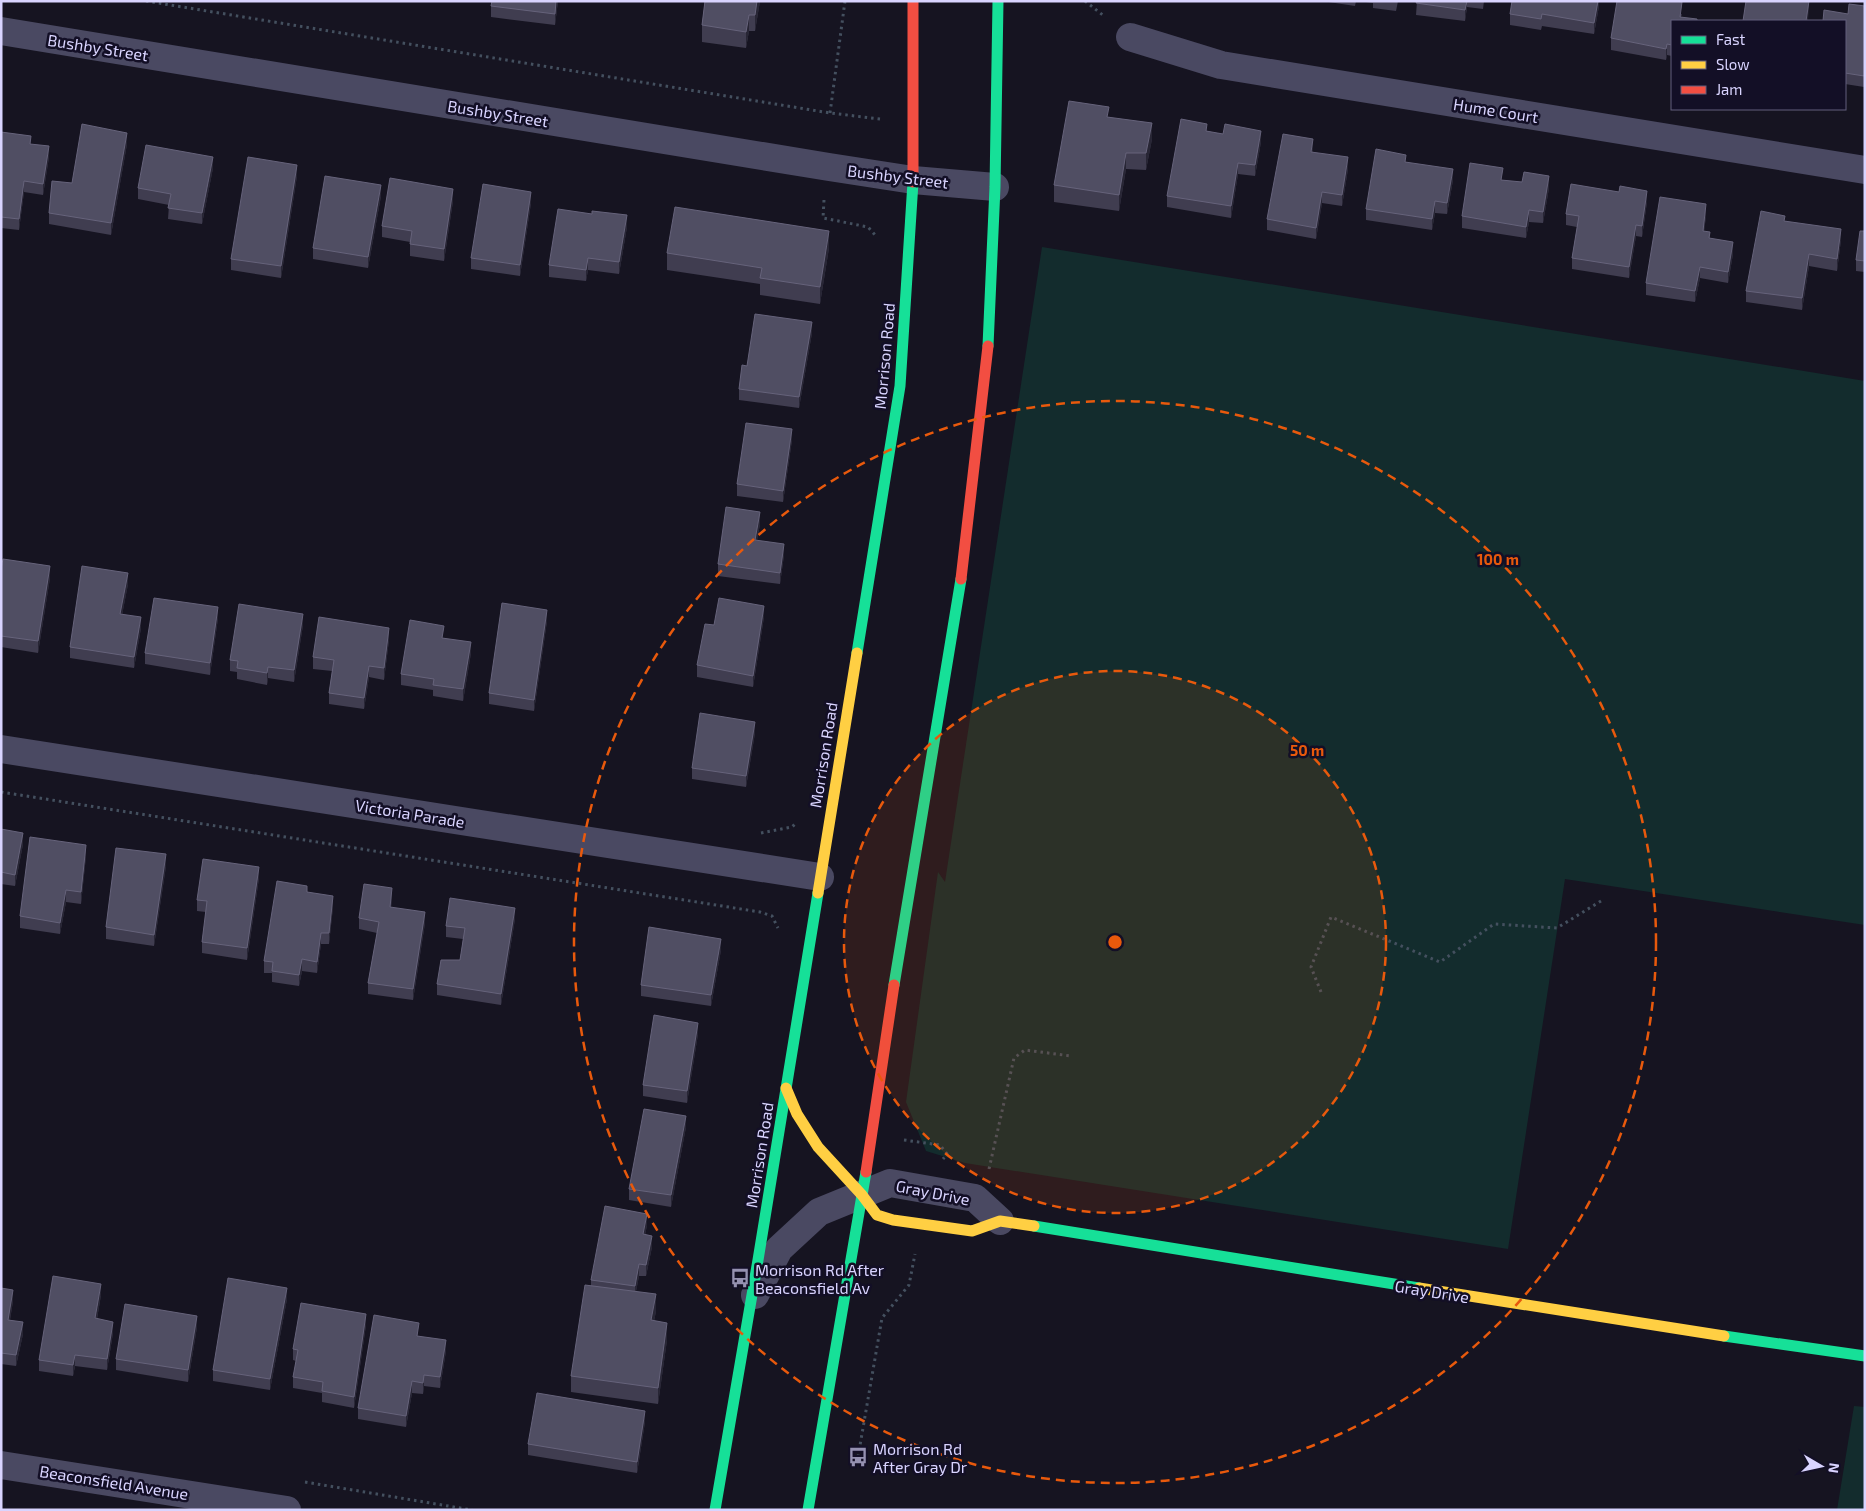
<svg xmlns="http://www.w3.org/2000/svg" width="1866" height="1511" viewBox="0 0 1866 1511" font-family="'Exo 2',sans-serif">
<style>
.green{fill:#132c2d}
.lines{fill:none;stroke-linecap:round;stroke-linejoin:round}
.path{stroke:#44505f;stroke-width:3;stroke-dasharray:2.5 4;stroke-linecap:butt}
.street{stroke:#4a4962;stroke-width:28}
.fast{stroke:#16e098;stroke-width:11}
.slow{stroke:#ffcf43;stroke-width:11}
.jam{stroke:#f24e42;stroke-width:11}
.wall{fill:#403d50}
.shaded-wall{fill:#282635}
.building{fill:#504e63;stroke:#66637b}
.ring{fill:none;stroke:#e8590c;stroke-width:2.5;stroke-dasharray:9 6}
.labels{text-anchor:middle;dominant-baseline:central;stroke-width:5;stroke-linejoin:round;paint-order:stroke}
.street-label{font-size:16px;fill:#d9d4ff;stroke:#130f26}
.poi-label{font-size:16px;fill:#d9d4ff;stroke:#130f26;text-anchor:start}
.centre{fill:#e8590c;stroke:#130f26;stroke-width:2.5}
.ring-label{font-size:15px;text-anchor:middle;font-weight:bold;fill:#e8590c;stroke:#130f26;stroke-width:5;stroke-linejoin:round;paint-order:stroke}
</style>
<rect width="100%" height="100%" fill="#161421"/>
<g class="green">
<polygon points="1042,247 1865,381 1865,925 1565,879 1508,1249 965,1163 926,1151 906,1102 938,872 945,882"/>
<polygon points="1854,1406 1865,1407 1865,1510 1837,1510"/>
</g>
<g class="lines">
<g class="path">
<polyline points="146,1 830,113 880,119"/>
<polyline points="1085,1 1104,16"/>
<polyline points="830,113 845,1"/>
<polyline points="824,200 823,218 868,227 876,236"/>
<polyline points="1,792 760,912 772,916 778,928"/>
<polyline points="761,833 792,827 795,824"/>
<polyline points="1321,992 1311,967 1331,917 1440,962 1494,924 1557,928 1601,901"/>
<polyline points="904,1140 940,1145 947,1154 943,1159"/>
<polyline points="989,1169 1014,1058 1025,1050 1071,1056"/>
<polyline points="858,1457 882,1318 909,1285 915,1254"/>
<polyline points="305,1482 472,1510"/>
</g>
<g class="street">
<polyline points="1,31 829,167 913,180 995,187"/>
<polyline points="1130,37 1221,65 1865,170"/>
<polyline points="1,749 820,877"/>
<polyline points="755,1295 779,1249 819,1212 890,1183 975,1198 1000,1221"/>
<polyline points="1,1465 287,1510"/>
</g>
<g class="fast">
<polyline points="988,346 995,187 998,1"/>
<polyline points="857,653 900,386 913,182"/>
<polyline points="894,985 961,579"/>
<polyline points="1034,1226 1419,1288"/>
<polyline points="1724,1336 1865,1356"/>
<polyline points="715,1510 758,1260 818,893"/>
<polyline points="808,1510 866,1172"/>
</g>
<g class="slow">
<polyline points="818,893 857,653"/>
<polyline points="786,1088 797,1114 818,1147 862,1195 877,1215 893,1220 972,1231 1000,1221 1034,1226"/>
<polyline points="1419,1288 1724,1336"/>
</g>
<g class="jam">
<polyline points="913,182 913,1"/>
<polyline points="961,579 988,346"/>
<polyline points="866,1172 894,985"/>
</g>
</g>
<g class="wall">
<polygon points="558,1 555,25 491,17 491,6"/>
<polygon points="705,1 760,1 755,31 749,31 746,48 702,42 702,25"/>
<polygon points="1322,1 1356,1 1355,6"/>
<polygon points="1359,1 1398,1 1396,11 1373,8 1373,3"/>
<polygon points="1417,1 1484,1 1483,9 1467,7 1465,21 1416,15"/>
<polygon points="1599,1 1599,6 1594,34 1542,26 1541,30 1510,25 1510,14"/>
<polygon points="1865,6 1865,84 1864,87 1845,84 1845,21 1848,14"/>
<polygon points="1682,14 1681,17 1697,21 1672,21 1672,56 1667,55 1666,60 1611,50 1611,38"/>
<polygon points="1109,117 1152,139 1146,170 1126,169 1119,211 1054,202 1054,185"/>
<polygon points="1207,131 1261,142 1255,176 1238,174 1231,218 1167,207 1167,196"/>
<polygon points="1,132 31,144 49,157 43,195 24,192 19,230 1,228"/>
<polygon points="127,144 111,235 49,224 49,213 72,183"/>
<polygon points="1313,150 1313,152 1348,169 1342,206 1322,203 1316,239 1267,230 1267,219"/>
<polygon points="1406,162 1453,180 1447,214 1435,213 1432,230 1366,220 1366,209"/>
<polygon points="213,168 202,224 168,219 169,205 138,199 138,188"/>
<polygon points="297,176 281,278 231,270 231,259"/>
<polygon points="1503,180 1549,188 1543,223 1529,222 1526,238 1462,228 1462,216"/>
<polygon points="381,196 368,268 313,259 313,248"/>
<polygon points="453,201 444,261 410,256 410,242 382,237 382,226"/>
<polygon points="1647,202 1642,237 1636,236 1629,278 1572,269 1572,258 1577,227 1566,225 1566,214"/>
<polygon points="531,203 520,276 471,269 471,258"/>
<polygon points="1706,216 1704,231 1710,239 1733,254 1728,283 1700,278 1695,302 1646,295 1646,283"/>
<polygon points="1785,221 1841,240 1837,271 1809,266 1802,310 1746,302 1746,291"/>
<polygon points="627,227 619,274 588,270 586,281 549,277 549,265"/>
<polygon points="1865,231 1865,272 1856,271 1856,260"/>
<polygon points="829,248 820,304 760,295 760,284 667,270 667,253"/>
<polygon points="812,333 799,408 739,400 739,389 747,366"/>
<polygon points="792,440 783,502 737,496 737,484"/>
<polygon points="760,524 757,540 784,555 780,584 718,576 718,564"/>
<polygon points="1,569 50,578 38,653 1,647"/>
<polygon points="128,584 122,615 141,628 134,668 70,658 70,647"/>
<polygon points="764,617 753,687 697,677 697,665"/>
<polygon points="218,618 210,675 145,664 145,653"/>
<polygon points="547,621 534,711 489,704 489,693"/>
<polygon points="303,625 294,682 268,678 267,685 237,679 237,672 230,671 230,660"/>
<polygon points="444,638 471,653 463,701 433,696 433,690 401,685 401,674"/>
<polygon points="389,640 384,680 369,677 364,709 329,704 329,693 332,671 313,669 313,657"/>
<polygon points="755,733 746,787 692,779 692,768"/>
<polygon points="1,829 23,844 15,886 1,884"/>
<polygon points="86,856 81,904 66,902 60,934 20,928 20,916"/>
<polygon points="166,866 154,946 106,939 106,927"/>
<polygon points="259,878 247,960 202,953 202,942 206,912 197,911 197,900"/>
<polygon points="307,892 333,907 329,944 321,944 317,973 302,971 299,986 272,982 272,973 264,973 264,961"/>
<polygon points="392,899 391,907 425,923 413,1000 368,994 368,983 377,933 359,929 359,918"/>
<polygon points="515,919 501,1005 437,995 437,984 460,960 463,939 446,937 446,926"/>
<polygon points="721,950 711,1006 641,996 641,985"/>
<polygon points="698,1034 687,1103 643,1096 643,1085"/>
<polygon points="686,1127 671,1207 629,1200 629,1189"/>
<polygon points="647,1225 645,1235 652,1247 646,1276 639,1276 636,1291 656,1311 654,1321 667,1340 658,1404 571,1392 571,1376 591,1286 591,1280"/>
<polygon points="1,1288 13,1301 10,1320 23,1334 16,1366 1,1364"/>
<polygon points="101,1295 97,1319 113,1333 107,1370 75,1366 73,1376 39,1371 39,1360"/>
<polygon points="287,1299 270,1390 213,1381 213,1370"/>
<polygon points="366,1325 354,1408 322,1402 322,1393 293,1388 293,1377 296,1361 293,1360 293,1349"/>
<polygon points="197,1327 188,1382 116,1370 116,1359"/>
<polygon points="419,1336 446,1351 440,1388 424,1386 423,1394 412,1393 406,1427 358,1419 358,1408"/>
<polygon points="645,1422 637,1473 528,1455 528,1444"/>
</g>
<g class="shaded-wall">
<polygon points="556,1 558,1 555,25 555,14"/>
<polygon points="757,1 760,1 755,31 755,15"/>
<polygon points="1467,1 1467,7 1465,21 1465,10"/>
<polygon points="1598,1 1599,1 1599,6 1594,34 1594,23"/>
<polygon points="1809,1 1809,8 1808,21 1806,21"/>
<polygon points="749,15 749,31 746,48 746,32"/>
<polygon points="1667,44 1667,55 1666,60 1666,49"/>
<polygon points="1865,73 1865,84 1864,87 1864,76"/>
<polygon points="1152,123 1152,139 1146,170 1146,153"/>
<polygon points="1261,131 1261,142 1255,176 1255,165"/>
<polygon points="127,133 127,144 111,235 111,223"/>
<polygon points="1313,139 1313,150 1311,163 1311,152"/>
<polygon points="49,146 49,157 43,195 43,184"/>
<polygon points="1126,153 1126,169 1119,211 1119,195"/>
<polygon points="213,157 213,168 202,224 202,213"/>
<polygon points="1348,157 1348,169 1342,206 1342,195"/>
<polygon points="1238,163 1238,174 1231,218 1231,206"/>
<polygon points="297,165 297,176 281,278 281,266"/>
<polygon points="1453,169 1453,180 1447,214 1447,203"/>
<polygon points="1549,176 1549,188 1543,223 1543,212"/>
<polygon points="24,181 24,192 19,230 19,219"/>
<polygon points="381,185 381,196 368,268 368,257"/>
<polygon points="453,189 453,201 444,261 444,249"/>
<polygon points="1647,191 1647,202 1642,237 1642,226"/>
<polygon points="531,192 531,203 520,276 520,265"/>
<polygon points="1322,192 1322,203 1316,239 1316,228"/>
<polygon points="1435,201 1435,213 1432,230 1432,219"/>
<polygon points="1706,204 1706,216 1703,242 1703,231"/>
<polygon points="1529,210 1529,222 1526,238 1526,227"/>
<polygon points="627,215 627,227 619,274 619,262"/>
<polygon points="1636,225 1636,236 1629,278 1629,267"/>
<polygon points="1841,229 1841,240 1837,271 1837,259"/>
<polygon points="829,231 829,248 820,304 820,287"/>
<polygon points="1733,242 1733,254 1728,283 1728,272"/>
<polygon points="1809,254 1809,266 1802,310 1802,298"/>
<polygon points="588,258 588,270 586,281 586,270"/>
<polygon points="1700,267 1700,278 1695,302 1695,291"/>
<polygon points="812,322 812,333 799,408 799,397"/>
<polygon points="792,429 792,440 783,502 783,491"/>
<polygon points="760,512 760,524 755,551 755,540"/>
<polygon points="784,544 784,555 780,584 780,573"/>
<polygon points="50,566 50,578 38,653 38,641"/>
<polygon points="128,573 128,584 120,626 120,614"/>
<polygon points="764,606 764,617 753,687 753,676"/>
<polygon points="218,607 218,618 210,675 210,663"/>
<polygon points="547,610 547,621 534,711 534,700"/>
<polygon points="303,614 303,625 294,682 294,670"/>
<polygon points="141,617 141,628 134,668 134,657"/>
<polygon points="389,628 389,640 384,680 384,668"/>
<polygon points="471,642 471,653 463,701 463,689"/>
<polygon points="369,666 369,677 364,709 364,698"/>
<polygon points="268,667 268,678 267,685 267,673"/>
<polygon points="755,722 755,733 746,787 746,776"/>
<polygon points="23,833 23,844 15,886 15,875"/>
<polygon points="86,845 86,856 81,904 81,892"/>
<polygon points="166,854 166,866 154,946 154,935"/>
<polygon points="259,867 259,878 247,960 247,948"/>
<polygon points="392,888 392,899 390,918 390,907"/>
<polygon points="66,890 66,902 60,934 60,923"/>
<polygon points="333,896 333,907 329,944 329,933"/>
<polygon points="515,908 515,919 501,1005 501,994"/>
<polygon points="425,912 425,923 413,1000 413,989"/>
<polygon points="321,933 321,944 317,973 317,962"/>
<polygon points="721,939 721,950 711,1006 711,995"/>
<polygon points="302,959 302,971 299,986 299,975"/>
<polygon points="698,1023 698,1034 687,1103 687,1091"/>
<polygon points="686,1116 686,1127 671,1207 671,1195"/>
<polygon points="647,1214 647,1225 643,1246 643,1234"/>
<polygon points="652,1236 652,1247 646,1276 646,1265"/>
<polygon points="639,1264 639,1276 635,1297 635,1286"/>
<polygon points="101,1284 101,1295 95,1330 95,1318"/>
<polygon points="287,1288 287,1299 270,1390 270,1379"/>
<polygon points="13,1290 13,1301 8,1331 8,1320"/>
<polygon points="656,1294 656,1311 651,1337 651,1320"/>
<polygon points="366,1314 366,1325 354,1408 354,1397"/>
<polygon points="197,1316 197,1327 188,1382 188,1370"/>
<polygon points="23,1322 23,1334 16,1366 16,1355"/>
<polygon points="113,1322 113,1333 107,1370 107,1359"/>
<polygon points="667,1323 667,1340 658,1404 658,1388"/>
<polygon points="446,1340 446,1351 440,1388 440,1377"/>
<polygon points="75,1355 75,1366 73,1376 73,1365"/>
<polygon points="424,1375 424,1386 423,1394 423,1383"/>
<polygon points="412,1381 412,1393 406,1427 406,1416"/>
<polygon points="645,1411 645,1422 637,1473 637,1462"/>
</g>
<g class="building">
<polygon points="492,1 556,1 555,14 491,6"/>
<polygon points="705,1 757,1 755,15 749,15 746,32 702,25"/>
<polygon points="1417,1 1467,1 1465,10 1416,3"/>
<polygon points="1512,1 1598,1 1594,23 1542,14 1541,19 1510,14"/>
<polygon points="1617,1 1675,1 1682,2 1680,17 1697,19 1697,21 1672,21 1672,45 1667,44 1666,49 1611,38"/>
<polygon points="1746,1 1809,1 1806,21 1743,21"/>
<polygon points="1849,4 1865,6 1865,73 1864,76 1845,73 1845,21 1823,21 1824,10 1848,14"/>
<polygon points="1069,101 1109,107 1107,117 1152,123 1146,153 1126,153 1119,195 1054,185"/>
<polygon points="1181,119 1207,124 1206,131 1223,134 1225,124 1261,131 1255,165 1238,163 1231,206 1167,196"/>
<polygon points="82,124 127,133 111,223 49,213 52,181 72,183"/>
<polygon points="1,132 31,136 30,144 49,146 43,184 24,181 19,219 1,217"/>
<polygon points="1283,134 1313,139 1311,152 1348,157 1342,195 1322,192 1316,228 1267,219"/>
<polygon points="146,145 213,157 202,213 168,208 171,194 138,188"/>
<polygon points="1376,149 1406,155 1405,162 1453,169 1447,203 1435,201 1432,219 1366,209"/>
<polygon points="248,157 297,165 281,266 231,259"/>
<polygon points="1470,163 1503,168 1501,180 1522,182 1524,172 1549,176 1543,212 1529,210 1526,227 1462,216"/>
<polygon points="325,176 381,185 368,257 313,248"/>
<polygon points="390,178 453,189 444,249 410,244 412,231 382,226"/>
<polygon points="483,184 531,192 520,265 471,258"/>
<polygon points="1571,184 1619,192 1620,186 1647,191 1642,226 1636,225 1629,267 1572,258 1579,216 1566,214"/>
<polygon points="1660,197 1706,204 1703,231 1710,232 1709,238 1733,242 1728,272 1700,267 1695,291 1646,283"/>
<polygon points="675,207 829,231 820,287 760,278 762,268 667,253"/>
<polygon points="558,209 592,214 592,211 627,215 619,262 588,258 586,270 549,265"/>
<polygon points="1761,211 1785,216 1784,221 1841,229 1837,259 1809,254 1802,298 1746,291"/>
<polygon points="1860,231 1865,231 1865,261 1856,260"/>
<polygon points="755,314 812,322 799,397 739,389 742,365 747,366"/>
<polygon points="746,423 792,429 783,491 737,484"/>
<polygon points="726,507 760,512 755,540 784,544 780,573 718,564"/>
<polygon points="3,559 50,566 38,641 1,636 1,569"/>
<polygon points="82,566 128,573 120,614 141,617 134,657 70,647"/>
<polygon points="154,598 218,607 210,663 145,653"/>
<polygon points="719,598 764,606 753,676 697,665 705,624 714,625"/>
<polygon points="502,603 547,610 534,700 489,693"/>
<polygon points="239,604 303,614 294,670 268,667 267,673 237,668 238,661 230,660"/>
<polygon points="319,617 389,628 384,668 369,666 364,698 329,693 334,660 313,657"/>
<polygon points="410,620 444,626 442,638 471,642 463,689 433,685 434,679 401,674"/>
<polygon points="700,713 755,722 746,776 692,768"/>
<polygon points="1,829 23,833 15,875 1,872"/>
<polygon points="30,837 86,845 81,892 66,890 60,923 20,916"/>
<polygon points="116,848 166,854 154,935 106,927"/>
<polygon points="203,859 259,867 247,948 202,942 207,901 197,900"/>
<polygon points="277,881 307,886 307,892 333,896 329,933 321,933 317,962 302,959 299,975 272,971 273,962 264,961"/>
<polygon points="364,884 392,888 390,907 425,912 413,989 368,983 379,922 359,918"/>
<polygon points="450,898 515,908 501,994 437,984 441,960 460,960 465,928 446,926"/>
<polygon points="649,927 721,939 711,995 641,985"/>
<polygon points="654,1015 698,1023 687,1091 643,1085"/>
<polygon points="644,1109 686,1116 671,1195 629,1189"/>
<polygon points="605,1206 647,1214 643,1234 652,1236 646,1265 639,1264 635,1286 591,1280"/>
<polygon points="53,1276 101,1284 95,1318 113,1322 107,1359 75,1355 73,1365 39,1360"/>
<polygon points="228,1278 287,1288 270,1379 213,1370"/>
<polygon points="585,1285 656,1294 651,1320 667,1323 658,1388 571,1376"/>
<polygon points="1,1288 13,1290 8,1320 23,1322 16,1355 1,1353"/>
<polygon points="301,1303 366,1314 354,1397 322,1391 323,1382 293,1377 298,1350 293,1349"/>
<polygon points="125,1304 197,1316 188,1370 116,1359"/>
<polygon points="374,1315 419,1323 417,1336 446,1340 440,1377 424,1375 423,1383 412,1381 406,1416 358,1408"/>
<polygon points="537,1393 645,1411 637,1462 528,1444"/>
</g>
<circle cx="1115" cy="942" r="271" fill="#e8590c" fill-opacity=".12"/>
<g class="ring">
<circle cx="1115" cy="942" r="271"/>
<circle cx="1115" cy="942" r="541"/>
</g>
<defs>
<symbol id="bus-bare" viewBox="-9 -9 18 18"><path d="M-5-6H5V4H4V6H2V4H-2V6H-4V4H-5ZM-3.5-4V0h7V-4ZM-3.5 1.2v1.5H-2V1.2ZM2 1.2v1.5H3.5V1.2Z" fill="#9591b1" stroke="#130f26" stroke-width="2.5" paint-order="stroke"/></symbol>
</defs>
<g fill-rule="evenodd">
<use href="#bus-bare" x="726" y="1264" width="28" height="28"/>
<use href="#bus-bare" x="844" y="1443" width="28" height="28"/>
</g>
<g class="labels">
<g class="street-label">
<text transform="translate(98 47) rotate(9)">Bushby Street</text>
<text transform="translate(1496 110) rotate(9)">Hume Court</text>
<text transform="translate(498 113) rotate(9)">Bushby Street</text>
<text transform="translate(898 176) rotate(7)">Bushby Street</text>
<text transform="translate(884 356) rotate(-85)">Morrison Road</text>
<text transform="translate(823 755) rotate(-81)">Morrison Road</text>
<text transform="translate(410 813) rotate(9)">Victoria Parade</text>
<text transform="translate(759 1155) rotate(-81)">Morrison Road</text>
<text transform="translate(933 1192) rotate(11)">Gray Drive</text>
<text transform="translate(1432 1291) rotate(9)">Gray Drive</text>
<text transform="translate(114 1482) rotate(9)">Beaconsfield Avenue</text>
</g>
<g class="poi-label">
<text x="755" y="1269">Morrison Rd After<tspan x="755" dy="18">Beaconsfield Av</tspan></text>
<text x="873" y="1448">Morrison Rd<tspan x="873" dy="18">After Gray Dr</tspan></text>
</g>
</g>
<circle cx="1115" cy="942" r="8" class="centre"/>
<g class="ring-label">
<text x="1498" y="565">100 m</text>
<text x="1307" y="756">50 m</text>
</g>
<rect width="1866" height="1511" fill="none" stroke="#d9d4ff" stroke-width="5"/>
<rect x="1671" y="20" width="175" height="90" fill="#130f26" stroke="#625e7d"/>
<rect x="1681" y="36" width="25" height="8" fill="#16e098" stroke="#625e7d"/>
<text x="1716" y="45" font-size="15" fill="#d9d4ff">Fast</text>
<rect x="1681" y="61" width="25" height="8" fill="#ffcf43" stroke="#625e7d"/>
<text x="1716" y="70" font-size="15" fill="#d9d4ff">Slow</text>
<rect x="1681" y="86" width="25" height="8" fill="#f24e42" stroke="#625e7d"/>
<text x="1716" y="95" font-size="15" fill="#d9d4ff">Jam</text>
<g transform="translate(1821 1466) rotate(99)" stroke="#130f26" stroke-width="4" paint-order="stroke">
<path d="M0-4L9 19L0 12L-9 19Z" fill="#d9d4ff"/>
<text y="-8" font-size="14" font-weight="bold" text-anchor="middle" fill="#d9d4ff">N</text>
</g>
</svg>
